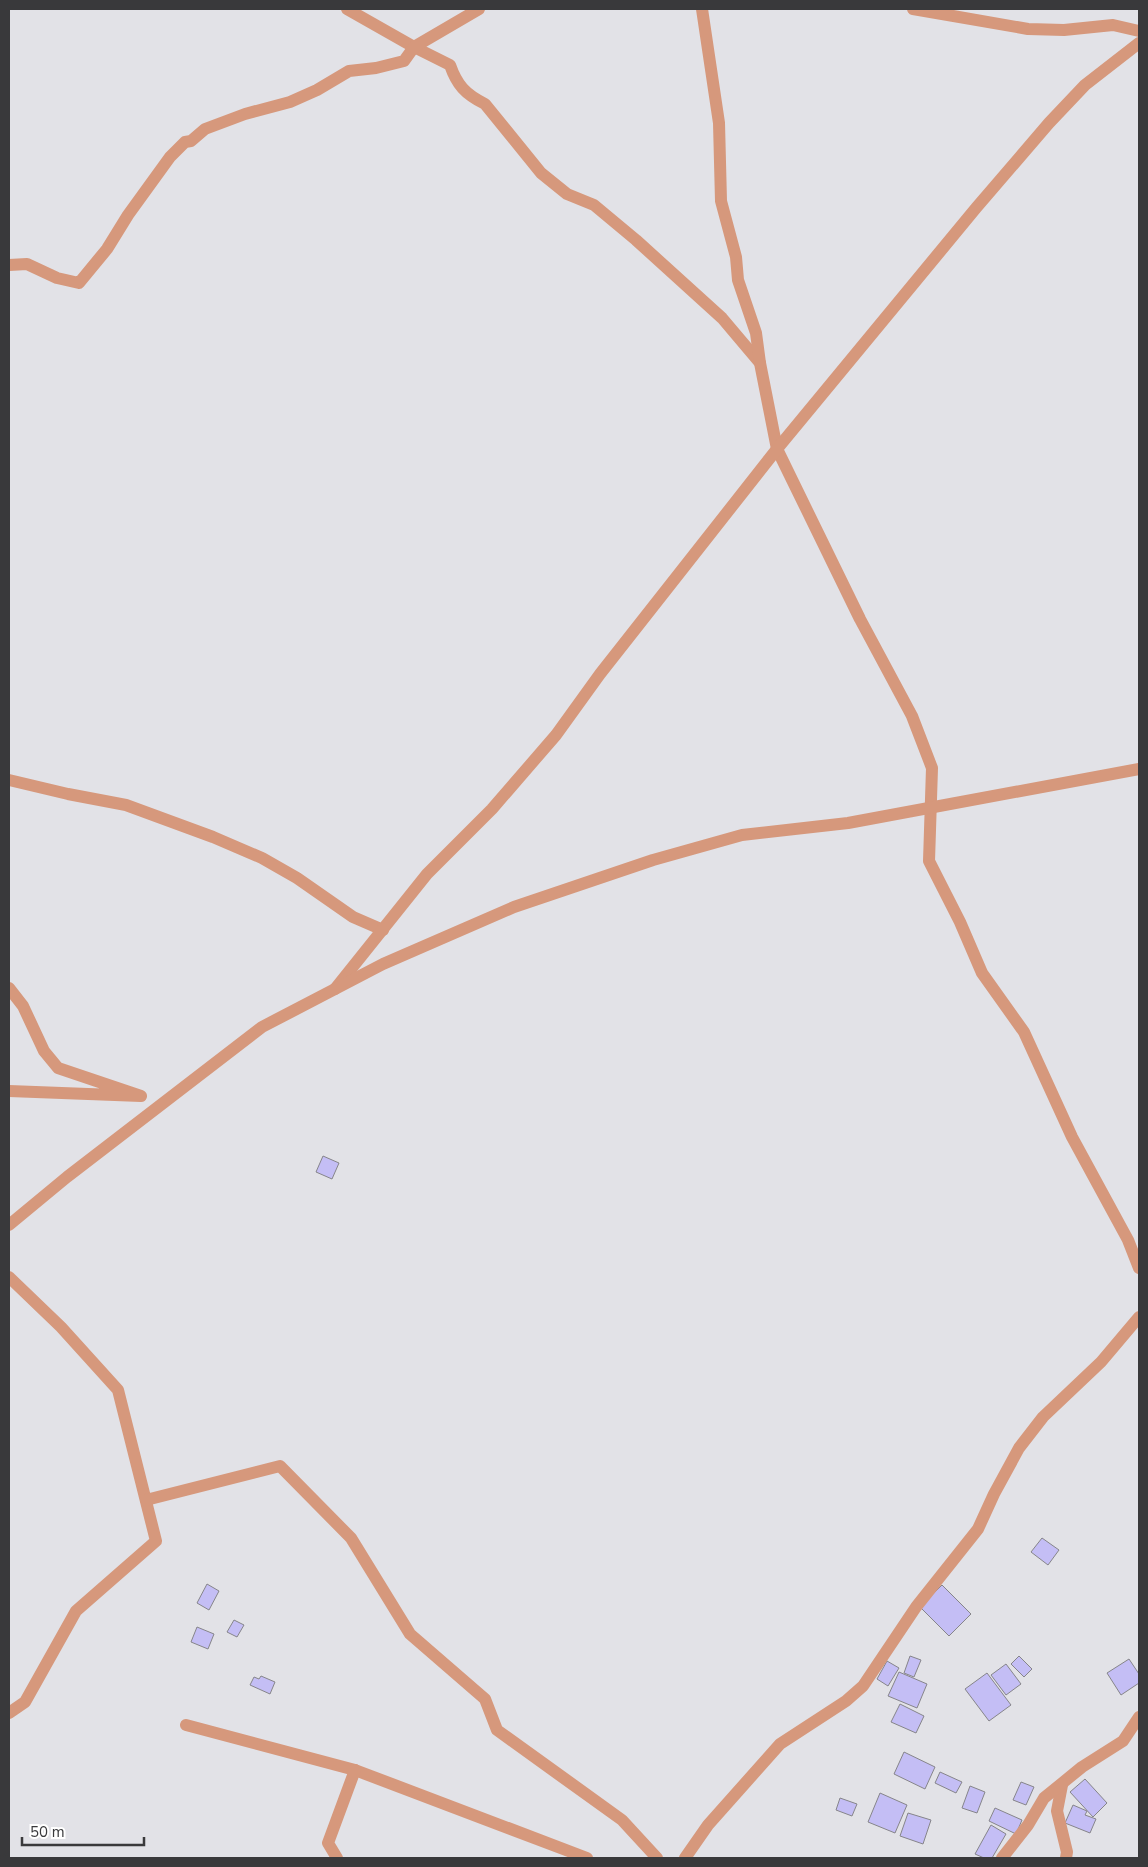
<svg xmlns="http://www.w3.org/2000/svg" width="1148" height="1867" viewBox="0 0 1148 1867" font-family="'Nunito Sans',sans-serif">
<style>
.building{fill:#c4bef5;stroke:#86858a}
.lines{fill:none;stroke-linecap:round;stroke-linejoin:round}
.minor{stroke:#d6987c;stroke-width:12}
</style>
<rect width="100%" height="100%" fill="#e2e2e7"/>
<g class="building">
<polygon points="323,1156 339,1163 332,1179 316,1172"/>
<polygon points="1042,1538 1059,1550 1048,1565 1031,1552"/>
<polygon points="207,1584 219,1591 209,1610 197,1603"/>
<polygon points="942,1585 971,1614 949,1636 920,1607"/>
<polygon points="234,1620 244,1625 237,1637 227,1632"/>
<polygon points="197,1627 214,1634 208,1649 191,1642"/>
<polygon points="910,1656 921,1660 914,1677 904,1673"/>
<polygon points="1019,1656 1032,1669 1024,1677 1011,1664"/>
<polygon points="1129,1659 1139,1674 1139,1683 1121,1695 1107,1673"/>
<polygon points="887,1661 899,1668 888,1686 877,1679"/>
<polygon points="1006,1664 1021,1684 1006,1695 991,1675"/>
<polygon points="899,1672 927,1684 917,1708 888,1696"/>
<polygon points="987,1673 1011,1705 989,1721 965,1689"/>
<polygon points="261,1676 275,1682 270,1694 250,1685 254,1677 259,1679"/>
<polygon points="900,1704 924,1716 916,1733 891,1722"/>
<polygon points="904,1752 935,1767 925,1789 894,1774"/>
<polygon points="940,1772 962,1782 956,1793 935,1783"/>
<polygon points="1085,1779 1107,1803 1093,1817 1070,1792"/>
<polygon points="1021,1782 1034,1787 1026,1805 1013,1800"/>
<polygon points="970,1786 985,1792 977,1813 962,1808"/>
<polygon points="880,1793 907,1805 895,1833 868,1822"/>
<polygon points="840,1798 857,1804 852,1816 836,1810"/>
<polygon points="1073,1805 1087,1811 1085,1815 1096,1819 1090,1833 1065,1823"/>
<polygon points="995,1808 1022,1820 1016,1834 989,1821"/>
<polygon points="908,1813 931,1820 923,1844 900,1836"/>
<polygon points="991,1825 1006,1834 992,1858 984,1858 975,1854"/>
</g>
<g class="lines">
<g class="minor">
<path d="M347,9L414,47L450,65C457,85 465,94 485,104L541,173L567,194L594,205L636,240L722,318L760,363L777,449L860,619L912,716L932,768L929,861L960,922L982,973L1024,1032L1072,1137L1128,1240L1139,1268"/>
<polyline points="702,9 719,123 721,201 736,257 738,280 756,333 760,363"/>
<polyline points="913,9 1028,29 1064,30 1113,25 1139,31"/>
<polyline points="9,265 27,264 57,278 79,283 107,249 128,215 170,157 185,142 191,141 205,129 245,114 290,102 317,90 349,71 376,68 404,61 414,47 479,9"/>
<polyline points="9,780 68,794 126,805 213,837 262,858 297,878 353,917 383,930"/>
<polyline points="9,988 23,1006 44,1051 58,1068 141,1096 9,1091"/>
<polyline points="335,989 427,874 492,809 556,735 600,674 777,449 976,208 1049,123 1085,85 1139,43"/>
<polyline points="9,1225 67,1177 262,1027 383,964 514,907 653,860 742,835 848,823 1139,769"/>
<polyline points="9,1277 61,1327 118,1390 156,1541 76,1611 25,1702 9,1713"/>
<polyline points="146,1500 280,1466 351,1538 410,1634 485,1699 497,1730 622,1820 657,1858"/>
<polyline points="186,1725 355,1770 587,1858"/>
<polyline points="1062,1785 1057,1811 1067,1852 1066,1858"/>
<polyline points="337,1858 328,1843 355,1770"/>
<polyline points="685,1858 708,1825 780,1744 846,1701 863,1686 916,1607 978,1529 994,1494 1019,1448 1043,1417 1101,1362 1139,1317"/>
<polyline points="1002,1858 1028,1825 1044,1798 1082,1767 1123,1741 1139,1717"/>
</g>
</g>
<rect width="1148" height="1867" fill="none" stroke="#39393b" stroke-width="20"/>
<path d="M22 1837v8h122v-8" fill="none" stroke="#39393b" stroke-width="2.5"/>
<text x="30" y="1837" font-size="15" fill="#39393b" stroke="#ffffff" stroke-width="4" paint-order="stroke">50 m</text>
</svg>
